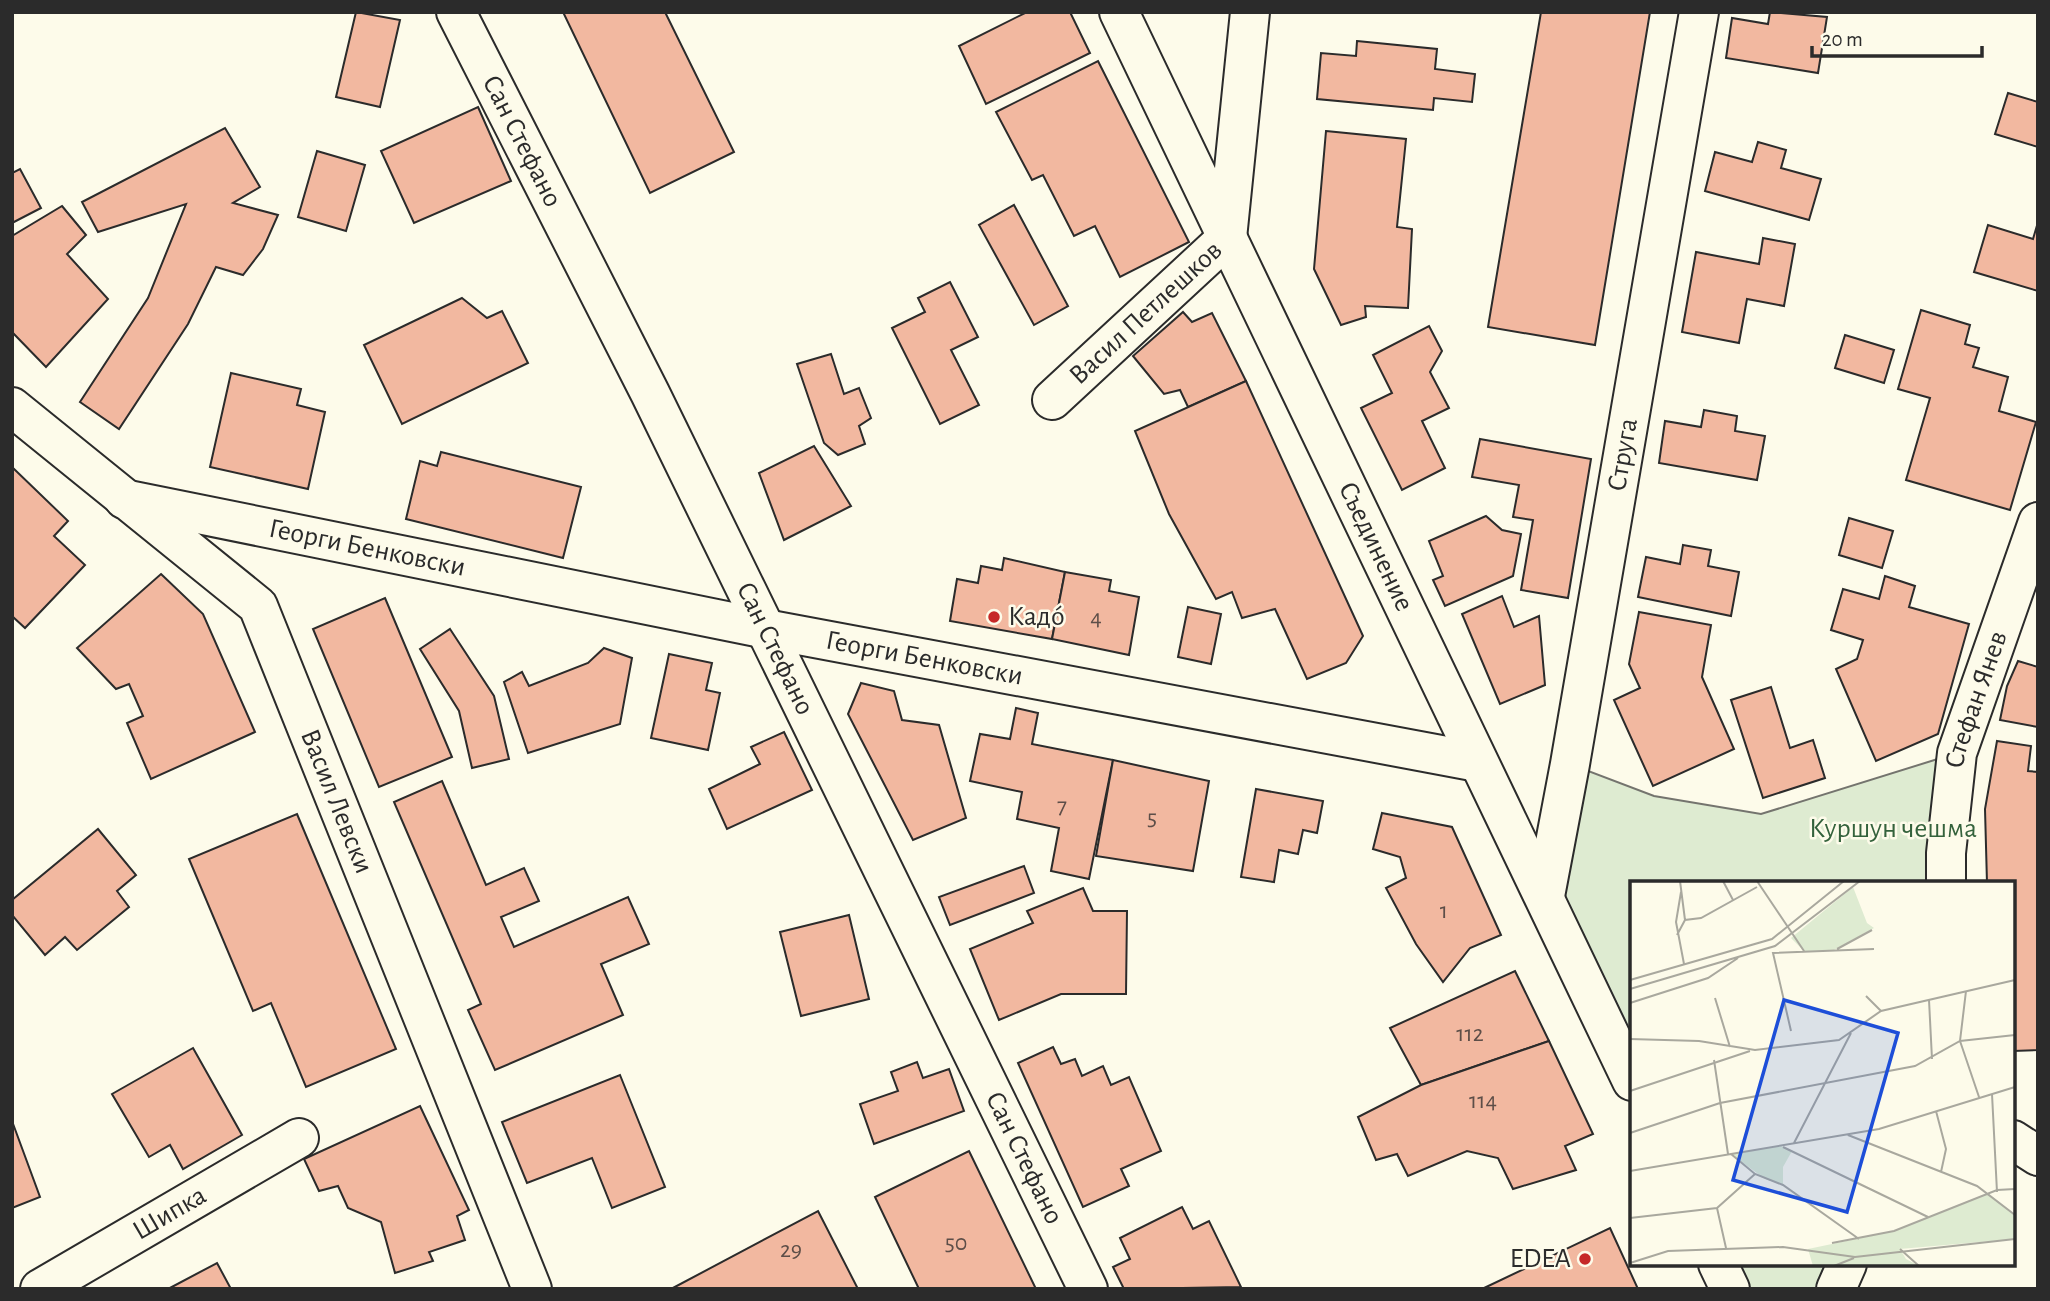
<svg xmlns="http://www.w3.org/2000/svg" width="2050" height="1301" viewBox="0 0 2050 1301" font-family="'Alegreya Sans',sans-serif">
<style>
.green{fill:#deebd1;stroke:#74746e;stroke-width:2}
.building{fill:#f2b8a0;stroke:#2b2b2b;stroke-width:2}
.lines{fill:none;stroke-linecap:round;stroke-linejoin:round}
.minor-casing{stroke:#2b2b2b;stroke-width:42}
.minor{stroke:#fdfbea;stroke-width:38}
.poi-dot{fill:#c62828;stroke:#fdfbea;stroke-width:2.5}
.labels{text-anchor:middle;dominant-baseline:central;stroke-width:5;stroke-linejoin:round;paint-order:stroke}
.number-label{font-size:24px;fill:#5d4e48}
.street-label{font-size:28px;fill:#2b2b2b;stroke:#fdfbea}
.poi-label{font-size:28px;fill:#2b2b2b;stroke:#fdfbea;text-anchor:start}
.park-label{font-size:28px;fill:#34623c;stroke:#fdfbea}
.inset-road{fill:none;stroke:#a9a89e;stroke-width:2}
.view{fill:#1d4ed8;fill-opacity:0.15;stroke:#1d4ed8;stroke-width:3.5}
.inset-edge{fill:none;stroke:#2b2b2b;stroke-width:3.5}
</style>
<rect width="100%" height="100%" fill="#fdfbea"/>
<g class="green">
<polygon points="1957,753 1946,883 1632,883 1632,1081 1545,896 1570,764 1654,796 1761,814"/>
<polygon points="1718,1264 1847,1264 1836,1289 1730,1289"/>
</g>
<g class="building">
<polygon points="356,12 400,20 380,107 336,97"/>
<polygon points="563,12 665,12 734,152 650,193"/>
<polygon points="1027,12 1070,12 1090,53 986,104 959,46"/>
<polygon points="1541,12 1650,12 1595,345 1488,327"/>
<polygon points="1770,12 1827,17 1818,73 1726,58 1732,18 1768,24"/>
<polygon points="1357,41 1437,49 1435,69 1475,74 1472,102 1434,98 1433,110 1317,99 1321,53 1356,56"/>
<polygon points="1098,61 1189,242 1120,277 1095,226 1074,236 1043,175 1032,180 996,112"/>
<polygon points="2008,93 2038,102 2038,147 1995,134"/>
<polygon points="478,107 511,181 414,223 381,151"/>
<polygon points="225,128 260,187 233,203 278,215 263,249 243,275 216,267 188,324 119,429 80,402 148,298 186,204 98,232 82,202"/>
<polygon points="1326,131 1406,139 1397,227 1412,229 1408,308 1365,306 1366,317 1341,325 1314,269"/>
<polygon points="1758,142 1786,150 1781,168 1821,179 1809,220 1705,191 1715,152 1752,162"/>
<polygon points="317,151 365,165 346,231 298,217"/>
<polygon points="20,169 41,208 12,223 12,173"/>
<polygon points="1014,205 1068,306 1034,325 979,225"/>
<polygon points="62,206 86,235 67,254 108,299 46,367 12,332 12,236"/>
<polygon points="2038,222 2038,291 1974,272 1988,225 2033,239"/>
<polygon points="1763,238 1795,244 1784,306 1747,299 1739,343 1682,332 1696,252 1759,264"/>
<polygon points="950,282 978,337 951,350 979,405 940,424 892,328 925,312 918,298"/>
<polygon points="462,298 487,318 502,311 528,363 402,424 364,345"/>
<polygon points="1921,310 1970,325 1965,344 1979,348 1973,367 2008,377 1999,411 2036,422 2010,510 1906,480 1930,398 1898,389"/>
<polygon points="1183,312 1192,322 1212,313 1246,381 1188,407 1180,390 1164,394 1133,356"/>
<polygon points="1429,326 1442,351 1430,372 1449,408 1422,421 1445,468 1402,490 1361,408 1392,393 1373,355"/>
<polygon points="1845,335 1894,350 1884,383 1835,368"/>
<polygon points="831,354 844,394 859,388 871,418 859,426 865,444 838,455 824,443 797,364"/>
<polygon points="231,373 301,389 297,405 325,412 308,489 210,467"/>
<polygon points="1246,381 1363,636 1346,663 1307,679 1275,609 1242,618 1232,592 1216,599 1169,514 1135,431"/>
<polygon points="1704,410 1737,416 1735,431 1765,436 1757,480 1659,463 1665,421 1701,427"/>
<polygon points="1480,439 1591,459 1568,598 1521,590 1533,520 1513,517 1519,485 1472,477"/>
<polygon points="814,446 851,506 784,540 759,473"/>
<polygon points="441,452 581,487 563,558 406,519 420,461 437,466"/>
<polygon points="12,467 68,521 54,536 85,565 25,628 12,616"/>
<polygon points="1486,516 1502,530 1521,534 1513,576 1445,606 1433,580 1443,576 1429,541"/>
<polygon points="1849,518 1893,531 1882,568 1839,555"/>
<polygon points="1683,545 1711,550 1708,566 1739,572 1731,616 1638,597 1646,557 1680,564"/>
<polygon points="1004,558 1065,572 1052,639 950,621 957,579 978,583 981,566 1002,570"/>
<polygon points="1065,572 1111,580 1109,591 1139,597 1129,655 1052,639"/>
<polygon points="161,574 203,614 255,732 151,779 127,723 143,716 129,684 116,689 77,648"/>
<polygon points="1885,576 1915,586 1909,607 1969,624 1938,734 1876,761 1836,669 1857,659 1863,640 1831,630 1843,589 1879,599"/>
<polygon points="1502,596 1514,627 1539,616 1545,685 1500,704 1462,614"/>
<polygon points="385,598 452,757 379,787 313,629"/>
<polygon points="1188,607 1221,614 1211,664 1178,657"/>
<polygon points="1639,612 1711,625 1702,677 1734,749 1653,786 1614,700 1640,688 1629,664"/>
<polygon points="450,629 494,696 509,759 472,768 459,711 420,649"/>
<polygon points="604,648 632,658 620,724 528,753 504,682 522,672 529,686 588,663"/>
<polygon points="669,654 712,663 706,690 720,693 708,750 651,738"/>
<polygon points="2018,661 2038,667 2038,727 2000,720 2007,686"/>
<polygon points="861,683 894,691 902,720 939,725 966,818 913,840 848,714"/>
<polygon points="1771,687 1790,748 1813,740 1825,778 1763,798 1731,700"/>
<polygon points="1016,708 1038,713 1032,744 1113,760 1089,879 1051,871 1059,828 1017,819 1022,792 970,781 980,734 1010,739"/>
<polygon points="784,732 812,790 727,829 709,789 760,764 751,747"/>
<polygon points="1997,741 2031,746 2028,771 2038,772 2038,1050 2013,1051 2013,883 1987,883 1985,809"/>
<polygon points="1113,760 1209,781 1193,871 1096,856"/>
<polygon points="442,781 486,885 524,868 539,901 501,917 514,947 628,897 649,944 601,964 623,1015 495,1070 468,1010 481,1004 394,802"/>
<polygon points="1256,789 1323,801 1317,833 1303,830 1298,854 1279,850 1274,882 1241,877"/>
<polygon points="1382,813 1452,827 1501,935 1470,948 1443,982 1416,944 1386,888 1406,878 1400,857 1373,849"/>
<polygon points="297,814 396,1049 306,1087 271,1003 253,1011 189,859"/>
<polygon points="98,829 136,875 117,891 129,907 77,950 65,937 45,955 12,915 12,900"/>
<polygon points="1024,866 1034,893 950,925 939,897"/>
<polygon points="1083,888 1093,911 1127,911 1126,994 1061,994 999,1020 970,949 1033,923 1027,911"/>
<polygon points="849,915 869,999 801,1016 780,932"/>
<polygon points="1515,971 1549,1041 1421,1085 1390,1028"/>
<polygon points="1549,1041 1593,1134 1565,1146 1576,1170 1513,1189 1498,1158 1467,1151 1408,1176 1397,1154 1376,1160 1358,1117 1421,1085"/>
<polygon points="1053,1047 1061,1064 1075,1059 1082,1076 1103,1066 1111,1085 1129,1077 1161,1151 1121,1169 1129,1186 1083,1207 1018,1063"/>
<polygon points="193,1048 242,1135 183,1169 170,1145 149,1157 112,1094"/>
<polygon points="917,1062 923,1078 949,1069 964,1111 874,1144 860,1104 898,1091 891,1072"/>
<polygon points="620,1075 665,1187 612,1208 592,1158 527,1183 502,1122"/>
<polygon points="420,1106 469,1210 457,1216 465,1240 429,1252 433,1261 395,1273 381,1222 348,1208 338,1186 319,1191 304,1159"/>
<polygon points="12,1121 40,1197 12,1208"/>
<polygon points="969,1151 1036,1289 919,1289 875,1197"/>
<polygon points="1182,1207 1193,1229 1209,1221 1241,1287 1124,1289 1113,1267 1130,1259 1120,1238"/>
<polygon points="818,1211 858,1289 671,1289"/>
<polygon points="1610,1228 1638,1289 1482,1289"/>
<polygon points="217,1263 231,1289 168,1289"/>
</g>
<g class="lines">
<defs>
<g id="minor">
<path id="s1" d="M456,12L650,393L1088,1289"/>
<path id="s2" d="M1119,12L1632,1081"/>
<path id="s3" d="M1052,400L1227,238L1250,12"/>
<path id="s4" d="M12,407L258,606L532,1289"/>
<path id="s5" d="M124,499L766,629L1478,762"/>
<path id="s6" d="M1946,883V853L1957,753L2038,522"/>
<path id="s7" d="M1545,896L1570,764L1699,12"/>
<polyline points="2013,1140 2038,1156"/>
<polyline points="1718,1264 1730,1289"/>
<path id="s8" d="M40,1289L299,1138"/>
<polyline points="1836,1289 1847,1264"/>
</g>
</defs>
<use href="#minor" class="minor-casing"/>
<use href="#minor" class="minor"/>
</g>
<g class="poi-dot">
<circle cx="994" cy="617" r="7"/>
<circle cx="1585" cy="1259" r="7"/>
</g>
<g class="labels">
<g class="number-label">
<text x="1096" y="618">4</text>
<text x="1062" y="806">7</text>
<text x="1152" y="818">5</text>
<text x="1444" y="911">1</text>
<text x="1470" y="1034">112</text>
<text x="1483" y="1101">114</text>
<text x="956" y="1243">50</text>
<text x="791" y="1250">29</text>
</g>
<g class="street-label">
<text stroke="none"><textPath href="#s1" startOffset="145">Сан Стефано</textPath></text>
<text stroke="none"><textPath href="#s3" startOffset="128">Васил Петлешков</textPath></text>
<text stroke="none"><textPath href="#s7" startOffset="448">Струга</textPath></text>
<text stroke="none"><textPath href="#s2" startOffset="593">Съединение</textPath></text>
<text stroke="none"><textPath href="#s5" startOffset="248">Георги Бенковски</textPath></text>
<text stroke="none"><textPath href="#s1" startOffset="712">Сан Стефано</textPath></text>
<text stroke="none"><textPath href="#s5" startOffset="816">Георги Бенковски</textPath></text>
<text stroke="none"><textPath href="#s6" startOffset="187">Стефан Янев</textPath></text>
<text stroke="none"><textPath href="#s4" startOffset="527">Васил Левски</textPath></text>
<text stroke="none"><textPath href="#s1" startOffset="1279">Сан Стефано</textPath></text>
<text stroke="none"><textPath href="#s8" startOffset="150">Шипка</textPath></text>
</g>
<g class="poi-label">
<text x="1008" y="617">Кадó</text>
<text x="1571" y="1259" text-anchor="end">EDEA</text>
</g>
<g class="park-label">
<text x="1893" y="829">Куршун чешма</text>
</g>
</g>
<g transform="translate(1630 881)">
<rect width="385" height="385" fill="#fdfbea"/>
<path d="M223,6L237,42L244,47L202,70H174L161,57ZM151,265L162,270L153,286V304L135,298L101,273ZM358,312L385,335V358L270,368L276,378L289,385H183L178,368L264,350Z" fill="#deebd1"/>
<path class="inset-road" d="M50,0L55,39M93,0L103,19M127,0L174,70M51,11L46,41L54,83M47,54L55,39L71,37L127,6M207,68L242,49M0,99L142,58L214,0M0,108L145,65L230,0M336,110L330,160L349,216M236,115L251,130M85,117L100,166M299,119L302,178M0,122L78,97L108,77M161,150L143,72L244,68M0,158L69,160L125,169L209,159L251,130L385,99M84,179L98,273M0,210L120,170M362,213L367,311M306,230L316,268L311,291M0,252L90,222L285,185L330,160L385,154M218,254L347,305L385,334M164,262L221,152M153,266L298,336M101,273L125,293L153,304L229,358M0,290L249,248L385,206M87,327L96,367M0,337L87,327L125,293M202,362L264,350L367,309L385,308M270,368L289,385M0,382L38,370L153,366L225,376L385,358M204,385L224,377"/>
<path class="view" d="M154,119L268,152L217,331L103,299Z"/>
<rect width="385" height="385" class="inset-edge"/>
</g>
<rect width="2050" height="1301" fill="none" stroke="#2b2b2b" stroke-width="28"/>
<path d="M1812 46v10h170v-10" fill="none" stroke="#2b2b2b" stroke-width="3.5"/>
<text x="1822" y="46" font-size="21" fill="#2b2b2b" stroke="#fdfbea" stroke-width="5" paint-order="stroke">20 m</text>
</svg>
